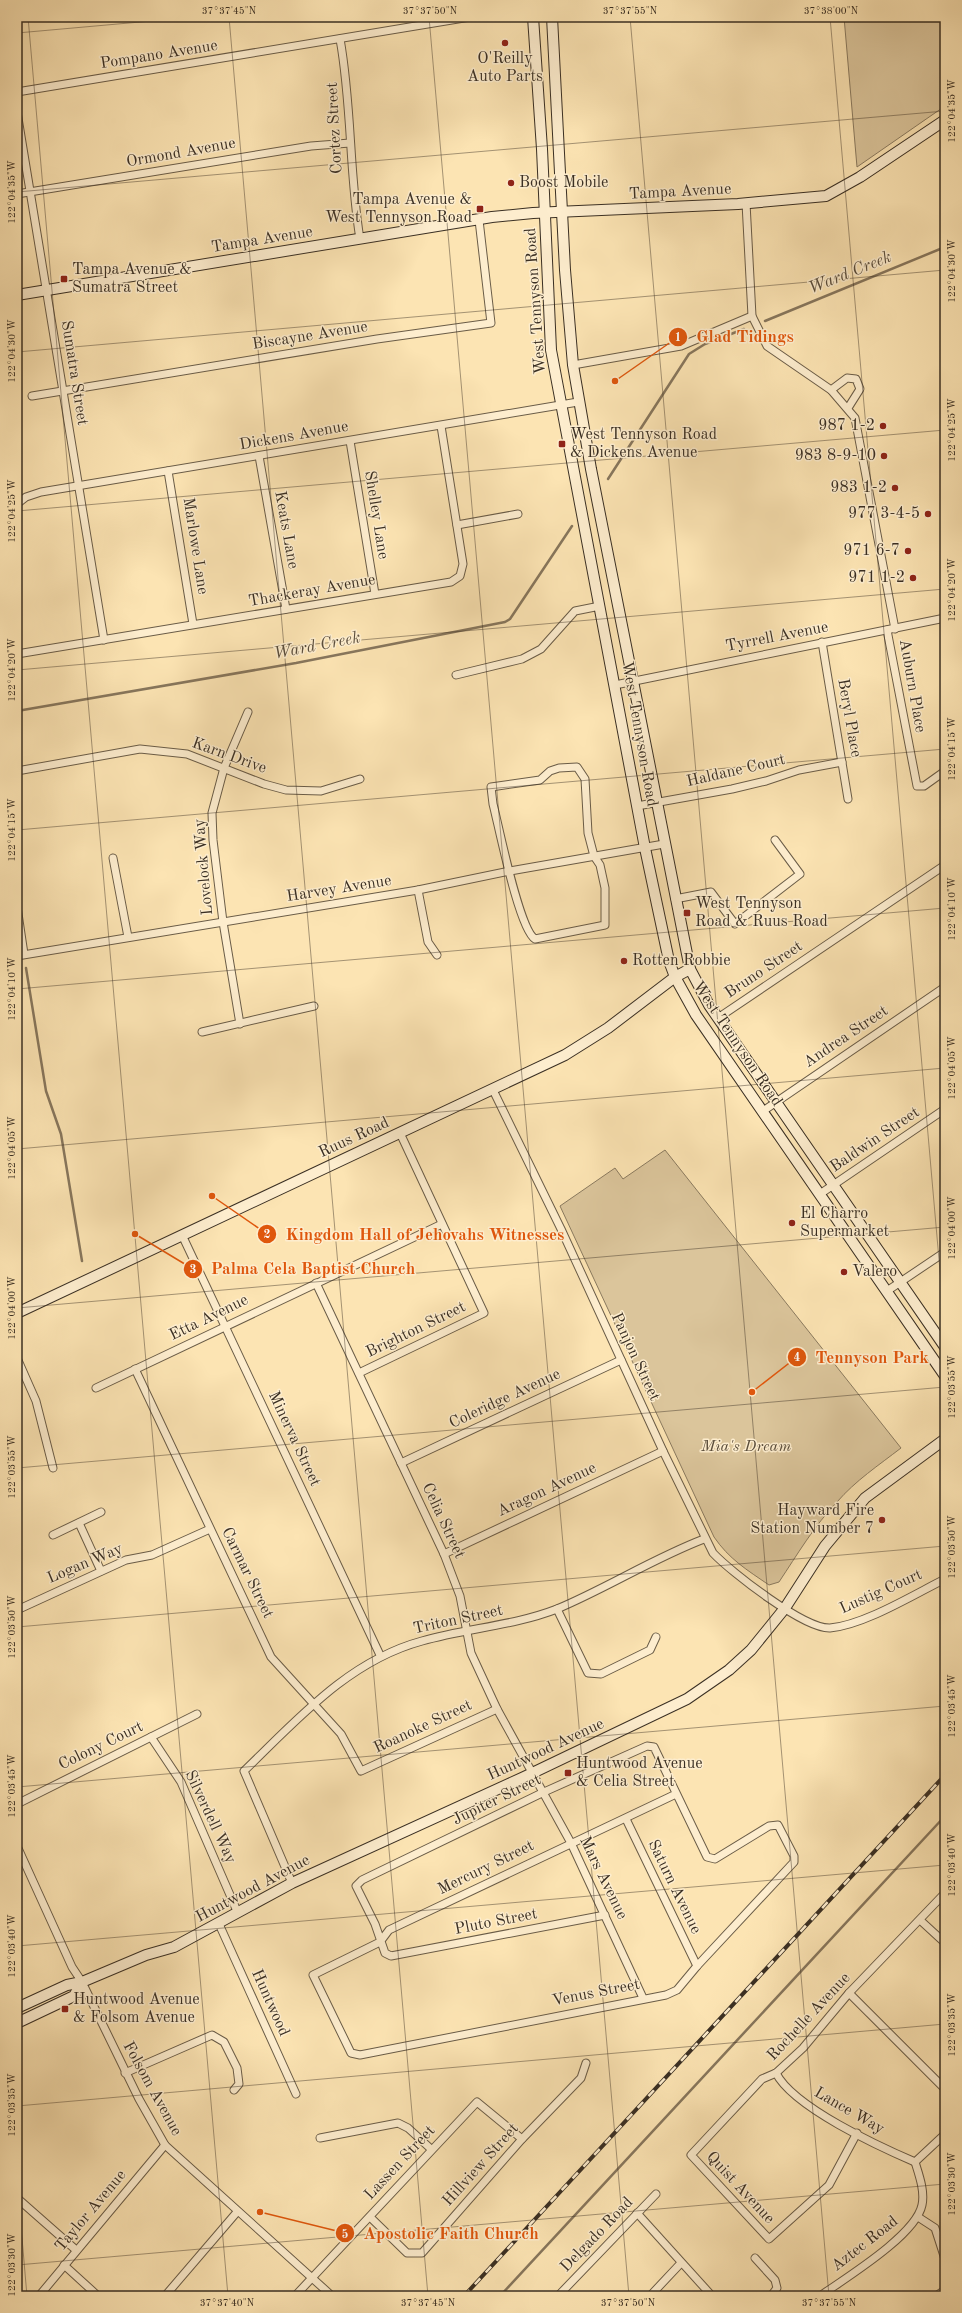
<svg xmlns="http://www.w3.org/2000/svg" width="962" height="2313" viewBox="0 0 962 2313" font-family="'Old Standard TT',serif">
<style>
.green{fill:#dbc59b;stroke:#8a7a5f}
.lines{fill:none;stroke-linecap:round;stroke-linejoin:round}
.stream{stroke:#87765c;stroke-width:2.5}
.street-casing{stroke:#6a5c47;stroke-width:9}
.secondary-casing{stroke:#3a2f23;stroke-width:12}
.street{stroke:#fdedce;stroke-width:7}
.secondary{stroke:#fdedce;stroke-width:10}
.rail-casing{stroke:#3a2f23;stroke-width:4}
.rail{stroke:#fdedce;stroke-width:2.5;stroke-dasharray:8;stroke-linecap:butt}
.ticks{fill:none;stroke:#3a2f23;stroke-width:1;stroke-opacity:0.45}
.poi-dot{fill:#8f2418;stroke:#fdedce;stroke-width:1.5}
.labels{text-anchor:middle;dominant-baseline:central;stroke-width:3;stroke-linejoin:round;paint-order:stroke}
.street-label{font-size:16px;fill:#3a2f23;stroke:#fdedce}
.poi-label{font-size:16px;fill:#3a2f23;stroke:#fdedce;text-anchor:start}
.park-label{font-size:16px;font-style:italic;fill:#5a4d3b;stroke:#fdedce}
.water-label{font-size:17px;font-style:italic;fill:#5a4d3b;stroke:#fdedce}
.leader{fill:none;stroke:#df570d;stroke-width:1.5}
.callout-dot{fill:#df570d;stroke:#fdedce;stroke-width:1.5}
.mark-label{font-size:12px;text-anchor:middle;font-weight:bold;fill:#fff}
.callout-label{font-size:17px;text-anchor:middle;font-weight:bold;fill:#df570d;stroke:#fdedce;stroke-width:3;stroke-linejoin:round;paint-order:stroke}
.neatline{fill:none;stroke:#3a2f23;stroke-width:1.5}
.ticks-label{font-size:10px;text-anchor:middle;fill:#3a2f23}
</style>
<rect width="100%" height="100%" fill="#fce4b3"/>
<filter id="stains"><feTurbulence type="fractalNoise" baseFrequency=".005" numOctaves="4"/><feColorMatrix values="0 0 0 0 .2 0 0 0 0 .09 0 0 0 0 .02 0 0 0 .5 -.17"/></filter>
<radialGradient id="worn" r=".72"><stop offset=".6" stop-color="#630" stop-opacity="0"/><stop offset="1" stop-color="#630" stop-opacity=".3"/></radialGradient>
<g class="green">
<polygon points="844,17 945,17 945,106 857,167"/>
<path d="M665,1150L901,1448C879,1465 855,1481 837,1502C814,1526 797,1555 779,1582L769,1585C747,1570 729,1559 714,1537L560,1206L615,1168L623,1179Z"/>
</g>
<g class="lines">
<g class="stream">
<polyline points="765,321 945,247"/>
<polyline points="608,479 689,354 705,344 744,329"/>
<polyline points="17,711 296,663 505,622 510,619 572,526"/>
<polyline points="26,968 46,1091 61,1134 82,1261"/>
<polyline points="500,2296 945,1816"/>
</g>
<defs>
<g id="street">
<path d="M340,39C352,105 349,173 360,239"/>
<polyline points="17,92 470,17"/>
<polyline points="17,112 104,640"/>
<polyline points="17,194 311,146 350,143"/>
<polyline points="746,203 752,316 767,346 831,390 855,418 895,629"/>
<polyline points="573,365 681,346 752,316"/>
<polyline points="831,390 847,378 856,379 860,389 848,408"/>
<polyline points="32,396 377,339 491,323 479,220"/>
<polyline points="350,441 375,594"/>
<polyline points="259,456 286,609"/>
<polyline points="168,471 193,624"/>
<polyline points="17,504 26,497 41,492 578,402"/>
<polyline points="457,525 518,514"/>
<polyline points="887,630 917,786 924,786 945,771"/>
<polyline points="822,642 848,799"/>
<polyline points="17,654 451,582 460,576 463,564 441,426"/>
<polyline points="456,675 522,659 541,649 575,611 600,606"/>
<polyline points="615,685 945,618"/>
<path d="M577,767L585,779L588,833L594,856L600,865L605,888V925L535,939C519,929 499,827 493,804L491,787L540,780L550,771L559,768Z"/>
<polyline points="17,771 140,749 187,754 264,784 286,790 321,791 360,779"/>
<polyline points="637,806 732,789 766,781 799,770 842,762"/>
<polyline points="113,858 128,937"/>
<polyline points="418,890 428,942 437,955"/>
<polyline points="675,899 711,892 735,924 800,874 775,840"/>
<polyline points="17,907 24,954"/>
<polyline points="17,956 418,890 510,871 664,844"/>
<polyline points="718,1018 945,865"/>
<polyline points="240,1024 223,922 213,840 212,813 224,768 248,712"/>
<polyline points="202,1032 314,1006"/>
<path d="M493,1090L561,1229L663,1451L713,1553C731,1572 804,1629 830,1628C864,1625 913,1595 945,1579"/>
<polyline points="763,1111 945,987"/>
<polyline points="820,1194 945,1109"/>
<polyline points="182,1235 380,1655"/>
<polyline points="316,1283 444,1554 460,1596 471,1653 497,1709 571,1843 643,1998"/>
<polyline points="887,1291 945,1252"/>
<polyline points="17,1358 36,1401 53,1468"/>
<polyline points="135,1369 271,1657 341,1734 361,1771 497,1709"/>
<polyline points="359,1373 484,1313 400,1133"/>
<polyline points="96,1388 442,1224"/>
<polyline points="401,1463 621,1360"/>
<polyline points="79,1523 101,1571"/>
<polyline points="53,1535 101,1512"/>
<polyline points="444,1554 663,1451"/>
<polyline points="557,1609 588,1673 601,1674 650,1650 656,1637"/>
<polyline points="17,1610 126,1560 152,1555 210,1529"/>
<polyline points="151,1737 181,1782 237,1911"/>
<polyline points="17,1804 197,1714"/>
<polyline points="626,1819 697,1966"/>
<polyline points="17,1846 72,1967 82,1982 139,2099 165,2145 332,2296"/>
<path d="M292,1883L244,1771C297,1720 348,1661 422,1641C467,1628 513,1626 557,1609C607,1588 654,1558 704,1539"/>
<polyline points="605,1915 391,1956 385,1953 375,1924 356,1886 362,1880 544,1792 647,1746 654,1747 707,1857 715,1859 769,1826 778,1825 794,1856 794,1862 697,1966 677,1990 666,1995 360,2055 351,2053 313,1975 380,1942 389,1930 676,1794"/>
<polyline points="920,1920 945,1943"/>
<polyline points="219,1924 296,2094"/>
<polyline points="849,1993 945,2089"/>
<polyline points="125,2073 212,2035 224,2042 237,2068 239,2084 234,2090"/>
<path d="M776,2073C793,2107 880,2147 915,2162"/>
<polyline points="857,2133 829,2185 769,2239 691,2155 762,2079 776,2073 803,2048 849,1993 945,1893"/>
<polyline points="320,2138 398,2123 408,2128 431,2149"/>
<polyline points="915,2162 945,2134"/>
<polyline points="17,2198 76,2250"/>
<polyline points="637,2213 712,2296"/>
<polyline points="370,2217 407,2253 422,2253 522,2139 581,2078 586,2063"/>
<polyline points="918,2217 935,2228 945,2259"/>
<polyline points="755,2258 775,2280 777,2288 771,2296"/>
<polyline points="64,2265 98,2296"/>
<polyline points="39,2296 165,2145"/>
<polyline points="165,2296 237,2212"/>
<polyline points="295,2296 477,2102 522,2139"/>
<polyline points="558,2296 656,2194"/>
<polyline points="650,2296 681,2263"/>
<path d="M820,2296C847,2277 916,2235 922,2205C925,2191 919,2175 915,2162"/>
<polyline points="936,2296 945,2290"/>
</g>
<g id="secondary">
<polyline points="533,17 542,149 551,350 645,848 669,961 675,977 696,1015 945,1376"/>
<polyline points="552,17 565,270 573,365 591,469 690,969 709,1005 945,1347"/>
<polyline points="17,295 492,217 533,213 738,204 826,196 860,177 945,120"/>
<polyline points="17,1313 565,1055 608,1028 675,977 690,969"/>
<polyline points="17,2008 67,1985 82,1982 146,1955 174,1947 292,1883 524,1777 687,1699 729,1670 751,1650 785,1608 825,1546 865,1498 945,1439"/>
<polyline points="17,2023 74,1996 82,1982"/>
</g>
</defs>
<use href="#street" class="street-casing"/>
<use href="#secondary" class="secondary-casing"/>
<use href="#street" class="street"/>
<use href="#secondary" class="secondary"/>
<defs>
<polyline id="rail" points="464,2296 945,1775"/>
</defs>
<use href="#rail" class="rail-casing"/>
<use href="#rail" class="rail"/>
</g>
<path class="ticks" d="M28,17L228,2296M229,17L428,2296M429,17L629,2296M630,17L829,2296M830,17L945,1328M17,33L196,17M17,192L945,111M17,352L945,270M17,511L945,430M17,670L945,589M17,830L945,749M17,989L945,908M17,1149L945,1068M17,1308L945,1227M17,1468L945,1387M17,1627L945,1546M17,1787L945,1706M17,1946L945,1865M17,2106L945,2024M17,2180L27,2296M17,2265L945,2184"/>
<g class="poi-dot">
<circle cx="505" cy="43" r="4"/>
<circle cx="511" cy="183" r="4"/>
<rect x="476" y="205" width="8" height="8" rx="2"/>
<rect x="60" y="275" width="8" height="8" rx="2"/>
<circle cx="883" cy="426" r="4"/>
<rect x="558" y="440" width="8" height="8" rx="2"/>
<circle cx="884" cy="456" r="4"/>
<circle cx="895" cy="488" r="4"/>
<circle cx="928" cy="514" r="4"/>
<circle cx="908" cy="551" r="4"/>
<circle cx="913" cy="578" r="4"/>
<rect x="683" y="909" width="8" height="8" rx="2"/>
<circle cx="624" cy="961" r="4"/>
<circle cx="792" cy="1223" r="4"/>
<circle cx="844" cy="1272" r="4"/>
<circle cx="882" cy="1520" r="4"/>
<rect x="564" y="1769" width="8" height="8" rx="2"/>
<rect x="61" y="2005" width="8" height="8" rx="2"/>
</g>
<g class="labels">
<g class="street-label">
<text transform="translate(159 55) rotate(-9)">Pompano Avenue</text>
<text transform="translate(335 128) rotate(-93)">Cortez Street</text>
<text transform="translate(181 153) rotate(-10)">Ormond Avenue</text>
<text transform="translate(680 192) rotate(-3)">Tampa Avenue</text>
<text transform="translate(262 240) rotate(-9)">Tampa Avenue</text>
<text transform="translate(536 301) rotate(-94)">West Tennyson Road</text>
<text transform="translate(310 336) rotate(-9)">Biscayne Avenue</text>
<text transform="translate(74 373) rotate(81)">Sumatra Street</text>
<text transform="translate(294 436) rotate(-10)">Dickens Avenue</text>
<text transform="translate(376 515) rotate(81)">Shelley Lane</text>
<text transform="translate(286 530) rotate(80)">Keats Lane</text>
<text transform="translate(195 546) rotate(81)">Marlowe Lane</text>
<text transform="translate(312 591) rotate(-10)">Thackeray Avenue</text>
<text transform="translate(777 637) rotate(-11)">Tyrrell Avenue</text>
<text transform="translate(912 686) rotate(80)">Auburn Place</text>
<text transform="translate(849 718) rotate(80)">Beryl Place</text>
<text transform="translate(639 734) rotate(80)">West Tennyson Road</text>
<text transform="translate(229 756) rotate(20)">Karn Drive</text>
<text transform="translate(736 771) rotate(-13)">Haldane Court</text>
<text transform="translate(204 867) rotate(-95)">Lovelock Way</text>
<text transform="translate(339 889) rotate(-9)">Harvey Avenue</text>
<text transform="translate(764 970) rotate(-34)">Bruno Street</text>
<text transform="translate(846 1037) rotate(-34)">Andrea Street</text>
<text transform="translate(737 1044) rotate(56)">West Tennyson Road</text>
<text transform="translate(354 1138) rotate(-25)">Ruus Road</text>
<text transform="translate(875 1140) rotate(-34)">Baldwin Street</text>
<text transform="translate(209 1318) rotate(-26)">Etta Avenue</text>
<text transform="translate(416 1330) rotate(-26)">Brighton Street</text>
<text transform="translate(635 1357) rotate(65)">Panjon Street</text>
<text transform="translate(505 1399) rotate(-25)">Coleridge Avenue</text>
<text transform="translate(294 1439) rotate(65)">Minerva Street</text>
<text transform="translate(547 1490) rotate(-25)">Aragon Avenue</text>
<text transform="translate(443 1521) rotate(65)">Celia Street</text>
<text transform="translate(85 1564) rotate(-23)">Logan Way</text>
<text transform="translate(247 1573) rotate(64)">Carmar Street</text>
<text transform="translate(881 1592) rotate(-24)">Lustig Court</text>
<text transform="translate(458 1620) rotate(-12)">Triton Street</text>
<text transform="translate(423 1727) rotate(-25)">Roanoke Street</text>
<text transform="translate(101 1746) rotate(-26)">Colony Court</text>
<text transform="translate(546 1750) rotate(-25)">Huntwood Avenue</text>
<text transform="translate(497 1800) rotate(-26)">Jupiter Street</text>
<text transform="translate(210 1817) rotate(65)">Silverdell Way</text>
<text transform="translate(486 1868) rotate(-26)">Mercury Street</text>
<text transform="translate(603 1878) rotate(64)">Mars Avenue</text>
<text transform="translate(674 1887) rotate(64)">Saturn Avenue</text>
<text transform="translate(253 1889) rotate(-28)">Huntwood Avenue</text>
<text transform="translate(496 1922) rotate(-11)">Pluto Street</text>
<text transform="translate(596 1993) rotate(-11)">Venus Street</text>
<text transform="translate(270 2003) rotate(66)">Huntwood</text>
<text transform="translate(809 2017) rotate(-47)">Rochelle Avenue</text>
<text transform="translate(152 2089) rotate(61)">Folsom Avenue</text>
<text transform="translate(849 2111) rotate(30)">Lance Way</text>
<text transform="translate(400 2163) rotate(-47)">Lassen Street</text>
<text transform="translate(481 2165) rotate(-48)">Hillview Street</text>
<text transform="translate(740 2188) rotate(47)">Quist Avenue</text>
<text transform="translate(91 2211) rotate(-50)">Taylor Avenue</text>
<text transform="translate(597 2235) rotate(-46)">Delgado Road</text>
<text transform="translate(865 2244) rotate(-38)">Aztec Road</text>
</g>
<g class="poi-label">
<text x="505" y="59" text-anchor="middle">O'Reilly<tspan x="505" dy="18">Auto Parts</tspan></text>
<text x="519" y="183">Boost Mobile</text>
<text x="472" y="200" text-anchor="end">Tampa Avenue &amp;<tspan x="472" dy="18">West Tennyson Road</tspan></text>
<text x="72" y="270">Tampa Avenue &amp;<tspan x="72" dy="18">Sumatra Street</tspan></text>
<text x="875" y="426" text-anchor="end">987 1-2</text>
<text x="570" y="435">West Tennyson Road<tspan x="570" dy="18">&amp; Dickens Avenue</tspan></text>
<text x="876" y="456" text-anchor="end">983 8-9-10</text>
<text x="887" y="488" text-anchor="end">983 1-2</text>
<text x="920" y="514" text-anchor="end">977 3-4-5</text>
<text x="900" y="551" text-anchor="end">971 6-7</text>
<text x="905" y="578" text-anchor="end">971 1-2</text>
<text x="695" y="904">West Tennyson<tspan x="695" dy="18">Road &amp; Ruus Road</tspan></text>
<text x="632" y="961">Rotten Robbie</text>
<text x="800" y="1214">El Charro<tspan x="800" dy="18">Supermarket</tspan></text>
<text x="852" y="1272">Valero</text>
<text x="874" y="1511" text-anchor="end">Hayward Fire<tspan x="874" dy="18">Station Number 7</tspan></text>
<text x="576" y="1764">Huntwood Avenue<tspan x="576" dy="18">&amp; Celia Street</tspan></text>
<text x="73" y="2000">Huntwood Avenue<tspan x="73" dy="18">&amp; Folsom Avenue</tspan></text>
</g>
<g class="park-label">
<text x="746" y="1447">Mia's Dream</text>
</g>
<g class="water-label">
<text transform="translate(850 273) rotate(-22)">Ward Creek</text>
<text transform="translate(317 646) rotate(-11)">Ward Creek</text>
</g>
</g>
<path class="leader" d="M615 381L678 337M212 1196L267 1234M135 1234L193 1269M752 1392L797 1357M260 2212L345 2233"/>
<g class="callout-dot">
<circle cx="615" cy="381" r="4"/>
<circle cx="212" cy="1196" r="4"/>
<circle cx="135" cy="1234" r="4"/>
<circle cx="752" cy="1392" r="4"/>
<circle cx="260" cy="2212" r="4"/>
<circle cx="678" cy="337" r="10"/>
<circle cx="267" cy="1234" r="10"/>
<circle cx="193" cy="1269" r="10"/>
<circle cx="797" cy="1357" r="10"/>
<circle cx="345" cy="2233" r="10"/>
</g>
<g class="mark-label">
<text x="678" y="341">1</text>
<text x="267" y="1238">2</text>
<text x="193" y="1273">3</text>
<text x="797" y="1361">4</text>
<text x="345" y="2238">5</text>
</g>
<g class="callout-label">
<text x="745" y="342">Glad Tidings</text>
<text x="425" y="1240">Kingdom Hall of Jehovahs Witnesses</text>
<text x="313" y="1274">Palma Cela Baptist Church</text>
<text x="872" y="1363">Tennyson Park</text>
<text x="451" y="2239">Apostolic Faith Church</text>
</g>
<rect width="962" height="2313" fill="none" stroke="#fce4b3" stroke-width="44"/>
<rect x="22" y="22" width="918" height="2269" class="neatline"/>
<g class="ticks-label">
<text x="229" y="14">37°37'45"N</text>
<text x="430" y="14">37°37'50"N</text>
<text x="630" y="14">37°37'55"N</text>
<text x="831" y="14">37°38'00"N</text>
<text transform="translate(951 111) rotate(-90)" y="4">122°04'35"W</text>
<text transform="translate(11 192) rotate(-90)" y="4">122°04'35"W</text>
<text transform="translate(951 271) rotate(-90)" y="4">122°04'30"W</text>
<text transform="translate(11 351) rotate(-90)" y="4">122°04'30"W</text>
<text transform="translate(951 430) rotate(-90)" y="4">122°04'25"W</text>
<text transform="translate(11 511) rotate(-90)" y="4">122°04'25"W</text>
<text transform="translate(951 590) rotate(-90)" y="4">122°04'20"W</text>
<text transform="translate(11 670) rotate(-90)" y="4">122°04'20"W</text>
<text transform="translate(951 749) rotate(-90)" y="4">122°04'15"W</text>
<text transform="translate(11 830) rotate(-90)" y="4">122°04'15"W</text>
<text transform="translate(951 909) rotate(-90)" y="4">122°04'10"W</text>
<text transform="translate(11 989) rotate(-90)" y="4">122°04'10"W</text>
<text transform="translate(951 1068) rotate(-90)" y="4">122°04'05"W</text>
<text transform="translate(11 1148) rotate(-90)" y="4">122°04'05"W</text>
<text transform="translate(951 1228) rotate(-90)" y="4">122°04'00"W</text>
<text transform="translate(11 1308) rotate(-90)" y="4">122°04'00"W</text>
<text transform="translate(951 1387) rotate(-90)" y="4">122°03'55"W</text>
<text transform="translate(11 1467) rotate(-90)" y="4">122°03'55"W</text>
<text transform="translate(951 1547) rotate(-90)" y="4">122°03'50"W</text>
<text transform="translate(11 1627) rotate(-90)" y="4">122°03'50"W</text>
<text transform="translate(951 1706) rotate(-90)" y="4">122°03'45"W</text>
<text transform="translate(11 1786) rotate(-90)" y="4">122°03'45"W</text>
<text transform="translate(951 1865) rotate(-90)" y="4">122°03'40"W</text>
<text transform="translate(11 1946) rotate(-90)" y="4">122°03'40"W</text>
<text transform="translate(951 2025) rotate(-90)" y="4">122°03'35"W</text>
<text transform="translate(11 2105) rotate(-90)" y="4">122°03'35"W</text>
<text transform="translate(951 2184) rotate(-90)" y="4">122°03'30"W</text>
<text transform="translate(11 2265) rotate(-90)" y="4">122°03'30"W</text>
<text x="227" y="2306">37°37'40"N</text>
<text x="428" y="2306">37°37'45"N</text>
<text x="628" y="2306">37°37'50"N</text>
<text x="829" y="2306">37°37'55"N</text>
</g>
<rect width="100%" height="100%" filter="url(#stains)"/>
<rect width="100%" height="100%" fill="url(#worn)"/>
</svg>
